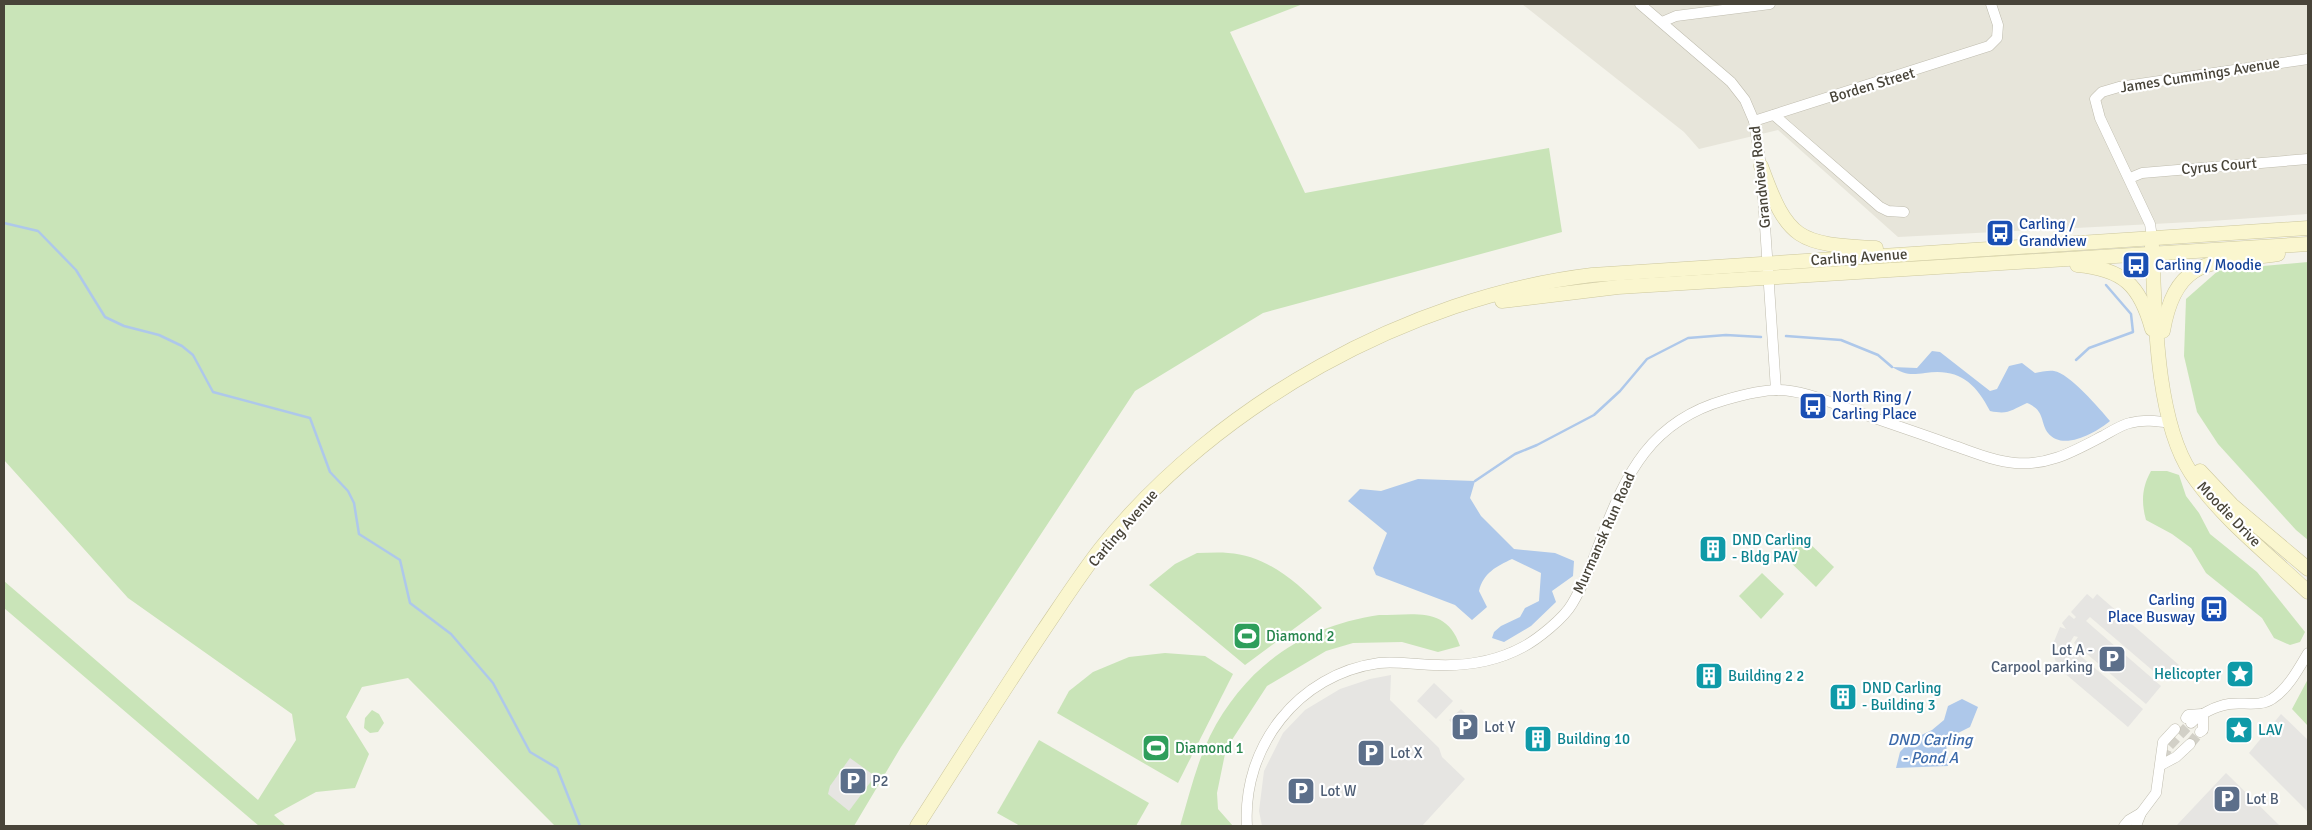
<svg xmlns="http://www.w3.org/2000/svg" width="2312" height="830" viewBox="0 0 2312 830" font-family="Signika,sans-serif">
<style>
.residential{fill:#e7e5da}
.green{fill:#c9e4b8}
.parking{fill:#e6e5e2}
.water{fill:#aec8ea}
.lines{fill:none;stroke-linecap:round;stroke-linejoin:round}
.stream{stroke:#aec8ea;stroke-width:2.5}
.minor-tunnel{stroke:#d2d0c7;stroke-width:10;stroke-dasharray:10 5;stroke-linecap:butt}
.minor-casing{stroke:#bfbcae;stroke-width:11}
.secondary-casing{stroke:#ccc79d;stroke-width:15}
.minor{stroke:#fff;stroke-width:10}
.secondary{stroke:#faf6cf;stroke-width:14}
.labels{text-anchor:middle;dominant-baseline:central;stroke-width:4.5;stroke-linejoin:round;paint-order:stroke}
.street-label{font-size:15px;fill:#484439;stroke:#fff}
.transit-label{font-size:15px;fill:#164399;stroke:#fff;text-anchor:start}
.culture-label{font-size:15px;fill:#0d838f;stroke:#fff;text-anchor:start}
.leisure-label{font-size:15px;fill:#27864d;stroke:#fff;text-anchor:start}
.service-label{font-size:15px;fill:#4e5e75;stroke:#fff;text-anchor:start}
.water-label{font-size:16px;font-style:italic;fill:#3c6aaa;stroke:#fff}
</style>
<rect width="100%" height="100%" fill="#f4f3eb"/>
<polygon class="residential" points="1522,4 2308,4 2308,214 2211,221 1898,237 1778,130 1699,149 1684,132"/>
<g class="green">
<polygon points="4,4 1303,4 1230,32 1305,193 1549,148 1562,232 1263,313 1135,391 901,747 854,826 555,826 408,678 362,687 346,717 369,754 355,788 316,792 274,815 286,826 259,826 4,608 4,581 258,800 296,740 292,714 128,598 4,460"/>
<polygon points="2308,262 2308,540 2296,530 2218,444 2197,412 2184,356 2186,299 2219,270"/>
<path d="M2151,471H2167L2179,475L2186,496L2199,513L2210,534L2257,572L2305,632L2300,642L2290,645L2274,638L2262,618L2206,573L2191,548L2172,534L2146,520C2141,502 2142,487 2151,471Z"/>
<polygon points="1803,537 1834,567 1816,587 1784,556"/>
<path d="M1197,553C1207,553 1218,552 1228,553C1266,555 1297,582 1322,608L1245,665L1149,585L1175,564Z"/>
<polygon points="1762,573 1784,594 1761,619 1739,596"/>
<path d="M1379,615C1414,615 1447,606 1460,646L1438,652L1402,642L1353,643L1326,651L1267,686L1226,749L1217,793L1218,809L1233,826H1180C1189,796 1196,765 1210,736C1245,667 1303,626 1379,615Z"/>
<polygon points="1165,653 1205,656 1233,674 1178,783 1057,713 1069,691 1093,672 1129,657"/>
<polygon points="2308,679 2308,726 2292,709"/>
<polygon points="372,710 379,714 384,723 378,732 370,733 364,728 365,718"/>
<polygon points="1039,740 1149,803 1136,826 1020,826 997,813"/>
</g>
<g class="parking">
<polygon points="2087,594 2093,599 2097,594 2179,665 2165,681 2090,617 2086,621 2161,686 2146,704 2074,643 2078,637 2074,636 2069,644 2073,657 2077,653 2143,709 2128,727 2062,671 2055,660 2053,644 2060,627 2066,629 2062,623 2069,615 2074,619 2076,617 2071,612"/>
<polygon points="1391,675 1390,700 1439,748 1442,757 1465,779 1422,826 1262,826 1259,811 1264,771 1283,733 1305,710 1340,689 1370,679"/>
<polygon points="1434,683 1453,701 1436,719 1417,701"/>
<polygon points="1461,709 1477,724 1461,741 1454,735 1458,729 1449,720"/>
<polygon points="2281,714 2308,740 2308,812 2249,753"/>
<polygon points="850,758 875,776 849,811 828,794 830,786"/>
<polygon points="2226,773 2280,826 2177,825"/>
</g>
<g class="water">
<path d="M1932,351L1940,352L1990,391L1997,389L2009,366L2022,363L2035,373C2041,372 2049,370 2054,371C2069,373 2100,409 2110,421C2097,432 2063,452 2048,433C2040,422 2045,410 2027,403C2011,410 2009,415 1990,411C1975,382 1958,368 1925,373C1911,375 1905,375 1892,367L1917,368Z"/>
<path d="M1418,479L1475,481L1470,498L1481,516L1514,549L1555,553L1574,561L1573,576L1552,591L1556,602L1531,626L1504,642L1492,638L1494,632L1501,626L1520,617L1525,608L1539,601L1541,573L1512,559C1497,566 1483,573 1479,591L1487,607L1472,620L1455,605L1376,575L1373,568L1387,533L1348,501L1360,489L1381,491Z"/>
<polygon points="1962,699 1978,707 1970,727 1952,736 1946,743 1948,766 1896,768 1900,752 1911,740 1932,730 1944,720 1948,706"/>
</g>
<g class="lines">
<g class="stream">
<polyline points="4,223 38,231 76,270 105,317 124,326 159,335 182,346 193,355 213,392 310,418 330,472 348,491 354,503 359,534 400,560 410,603 451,634 493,683 530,752 557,768 580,826"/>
<polyline points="1786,336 1841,340 1878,355 1892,367"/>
<polyline points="2076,360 2089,348 2133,332 2131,314 2106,285"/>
<polyline points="1475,481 1515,454 1537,445 1594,415 1620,391 1647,359 1688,338 1726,335 1761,337"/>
</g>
<g class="minor-tunnel">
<polyline points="2190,744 2200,732"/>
<polyline points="2163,759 2168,747 2191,723"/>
</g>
<defs>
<g id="minor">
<polyline points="1640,4 1731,82 1745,100 1754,121 1761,166 1776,390"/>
<polyline points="1662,22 1676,16 1770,4"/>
<polyline points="1774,115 1880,207 1888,211 1904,212"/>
<polyline points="1754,121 1989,46 1997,38 1998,25 1991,4"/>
<polyline points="2130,178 2142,173 2308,159"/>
<polyline points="2152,237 2150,224 2100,118 2095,99 2102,92 2119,87 2308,59"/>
<polyline points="2186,718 2188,715 2202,714"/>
<path d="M2191,723C2200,714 2216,706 2229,704C2243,702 2260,707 2272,699C2288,689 2299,668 2308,653"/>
<polyline points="2200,732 2203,730 2203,714"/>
<polyline points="2161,765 2176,757 2190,744"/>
<path d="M1247,826C1242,747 1298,674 1379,663C1398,661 1418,665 1438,665C1467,666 1497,661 1523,647C1538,639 1564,618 1572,604C1584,584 1593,561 1601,539C1626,473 1651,421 1725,400C1742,395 1761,390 1778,390C1802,390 1829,402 1852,410C1885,422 1919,433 1952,445C1973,452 1993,461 2015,463C2049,466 2074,451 2103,436C2112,431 2121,425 2130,423C2143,419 2157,421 2171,423"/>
<polyline points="2124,826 2129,820 2141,813"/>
<polyline points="2136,826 2141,813 2156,793 2163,742 2175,729"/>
</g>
<g id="secondary">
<path d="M1761,166C1788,241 1798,244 1876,248"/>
<path d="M2152,246C2155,309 2155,419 2191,473C2221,518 2268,554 2308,592"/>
<path d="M2077,265C2123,269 2140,285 2152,329"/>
<polyline points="1502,301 1618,287 2308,244"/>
<path d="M2163,331C2176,255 2214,263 2278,254"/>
<polyline points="2200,471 2232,505 2308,569"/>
<path d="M917,826C959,761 1000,695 1043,631C1062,603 1080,575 1101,548C1216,404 1409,297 1592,275L2308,228"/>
</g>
</defs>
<use href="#minor" class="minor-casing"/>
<use href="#secondary" class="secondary-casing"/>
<use href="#minor" class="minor"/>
<use href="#secondary" class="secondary"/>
</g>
<defs>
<symbol id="bus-square" viewBox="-11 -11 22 22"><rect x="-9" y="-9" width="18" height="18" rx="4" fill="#1a4fb4" stroke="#fff"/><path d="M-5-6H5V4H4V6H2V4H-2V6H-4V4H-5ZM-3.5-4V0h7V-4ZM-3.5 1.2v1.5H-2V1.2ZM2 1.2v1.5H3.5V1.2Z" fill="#fff"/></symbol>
<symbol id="building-square" viewBox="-11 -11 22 22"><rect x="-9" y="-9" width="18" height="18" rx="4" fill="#0f9aa8" stroke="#fff"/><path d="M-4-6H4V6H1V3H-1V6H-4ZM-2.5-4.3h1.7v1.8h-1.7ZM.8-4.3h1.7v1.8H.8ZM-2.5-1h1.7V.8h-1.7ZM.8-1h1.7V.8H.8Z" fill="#fff"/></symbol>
<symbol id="stadium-square" viewBox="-11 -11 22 22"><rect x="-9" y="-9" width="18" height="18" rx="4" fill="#2e9e5b" stroke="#fff"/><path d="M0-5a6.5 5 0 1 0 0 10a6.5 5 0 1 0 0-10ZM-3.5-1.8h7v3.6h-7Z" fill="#fff"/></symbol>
<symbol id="parking-square" viewBox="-11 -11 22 22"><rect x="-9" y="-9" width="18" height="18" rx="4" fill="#5c6f8a" stroke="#fff"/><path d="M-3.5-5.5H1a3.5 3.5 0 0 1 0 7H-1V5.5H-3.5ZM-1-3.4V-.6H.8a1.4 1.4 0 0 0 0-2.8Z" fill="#fff"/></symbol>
<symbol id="sight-square" viewBox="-11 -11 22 22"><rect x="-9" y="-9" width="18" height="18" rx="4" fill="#0f9aa8" stroke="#fff"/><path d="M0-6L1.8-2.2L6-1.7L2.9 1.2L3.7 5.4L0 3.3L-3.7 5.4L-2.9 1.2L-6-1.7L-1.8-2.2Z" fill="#fff"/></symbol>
</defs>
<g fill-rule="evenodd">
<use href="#bus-square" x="1984" y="217" width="32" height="32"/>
<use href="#bus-square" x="2120" y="249" width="32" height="32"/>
<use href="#bus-square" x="1797" y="390" width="32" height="32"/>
<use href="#building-square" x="1697" y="533" width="32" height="32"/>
<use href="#bus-square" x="2198" y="593" width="32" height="32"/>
<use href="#stadium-square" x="1231" y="620" width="32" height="32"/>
<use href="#parking-square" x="2096" y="643" width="32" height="32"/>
<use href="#sight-square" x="2224" y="658" width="32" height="32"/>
<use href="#building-square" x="1693" y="660" width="32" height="32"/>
<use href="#building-square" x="1827" y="681" width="32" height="32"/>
<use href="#parking-square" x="1449" y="711" width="32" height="32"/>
<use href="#sight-square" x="2223" y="714" width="32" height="32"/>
<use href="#building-square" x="1522" y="723" width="32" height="32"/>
<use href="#stadium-square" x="1140" y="732" width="32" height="32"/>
<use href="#parking-square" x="1355" y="737" width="32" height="32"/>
<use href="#parking-square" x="837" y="765" width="32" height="32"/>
<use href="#parking-square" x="1285" y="775" width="32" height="32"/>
<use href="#parking-square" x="2211" y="783" width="32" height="32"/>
</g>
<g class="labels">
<g class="street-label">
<text transform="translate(2200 75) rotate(-9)">James Cummings Avenue</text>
<text transform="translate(1872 85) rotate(-17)">Borden Street</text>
<text transform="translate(2219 166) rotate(-5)">Cyrus Court</text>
<text transform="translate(1760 177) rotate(-96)">Grandview Road</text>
<text transform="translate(1859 257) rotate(-4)">Carling Avenue</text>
<text transform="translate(2229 514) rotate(46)">Moodie Drive</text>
<text transform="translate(1123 528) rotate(-49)">Carling Avenue</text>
<text transform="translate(1604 533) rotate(-66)">Murmansk Run Road</text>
</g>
<g class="transit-label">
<text x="2019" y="224">Carling /<tspan x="2019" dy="17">Grandview</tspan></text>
<text x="2155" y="265">Carling / Moodie</text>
<text x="1832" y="397">North Ring /<tspan x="1832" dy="17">Carling Place</tspan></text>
<text x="2195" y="600" text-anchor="end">Carling<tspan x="2195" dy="17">Place Busway</tspan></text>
</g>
<g class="culture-label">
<text x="1732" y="540">DND Carling<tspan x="1732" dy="17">- Bldg PAV</tspan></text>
<text x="2221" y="674" text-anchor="end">Helicopter</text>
<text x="1728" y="676">Building 2 2</text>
<text x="1862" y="688">DND Carling<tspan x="1862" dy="17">- Building 3</tspan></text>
<text x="2258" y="730">LAV</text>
<text x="1557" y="739">Building 10</text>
</g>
<g class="leisure-label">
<text x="1266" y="636">Diamond 2</text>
<text x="1175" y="748">Diamond 1</text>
</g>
<g class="service-label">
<text x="2093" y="650" text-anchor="end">Lot A -<tspan x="2093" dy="17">Carpool parking</tspan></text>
<text x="1484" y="727">Lot Y</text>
<text x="1390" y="753">Lot X</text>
<text x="872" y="781">P2</text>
<text x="1320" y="791">Lot W</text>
<text x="2246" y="799">Lot B</text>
</g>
<g class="water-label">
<text x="1930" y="740">DND Carling<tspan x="1930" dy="18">- Pond A</tspan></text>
</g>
</g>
<rect width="2312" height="830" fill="none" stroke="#484439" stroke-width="10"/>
</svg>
